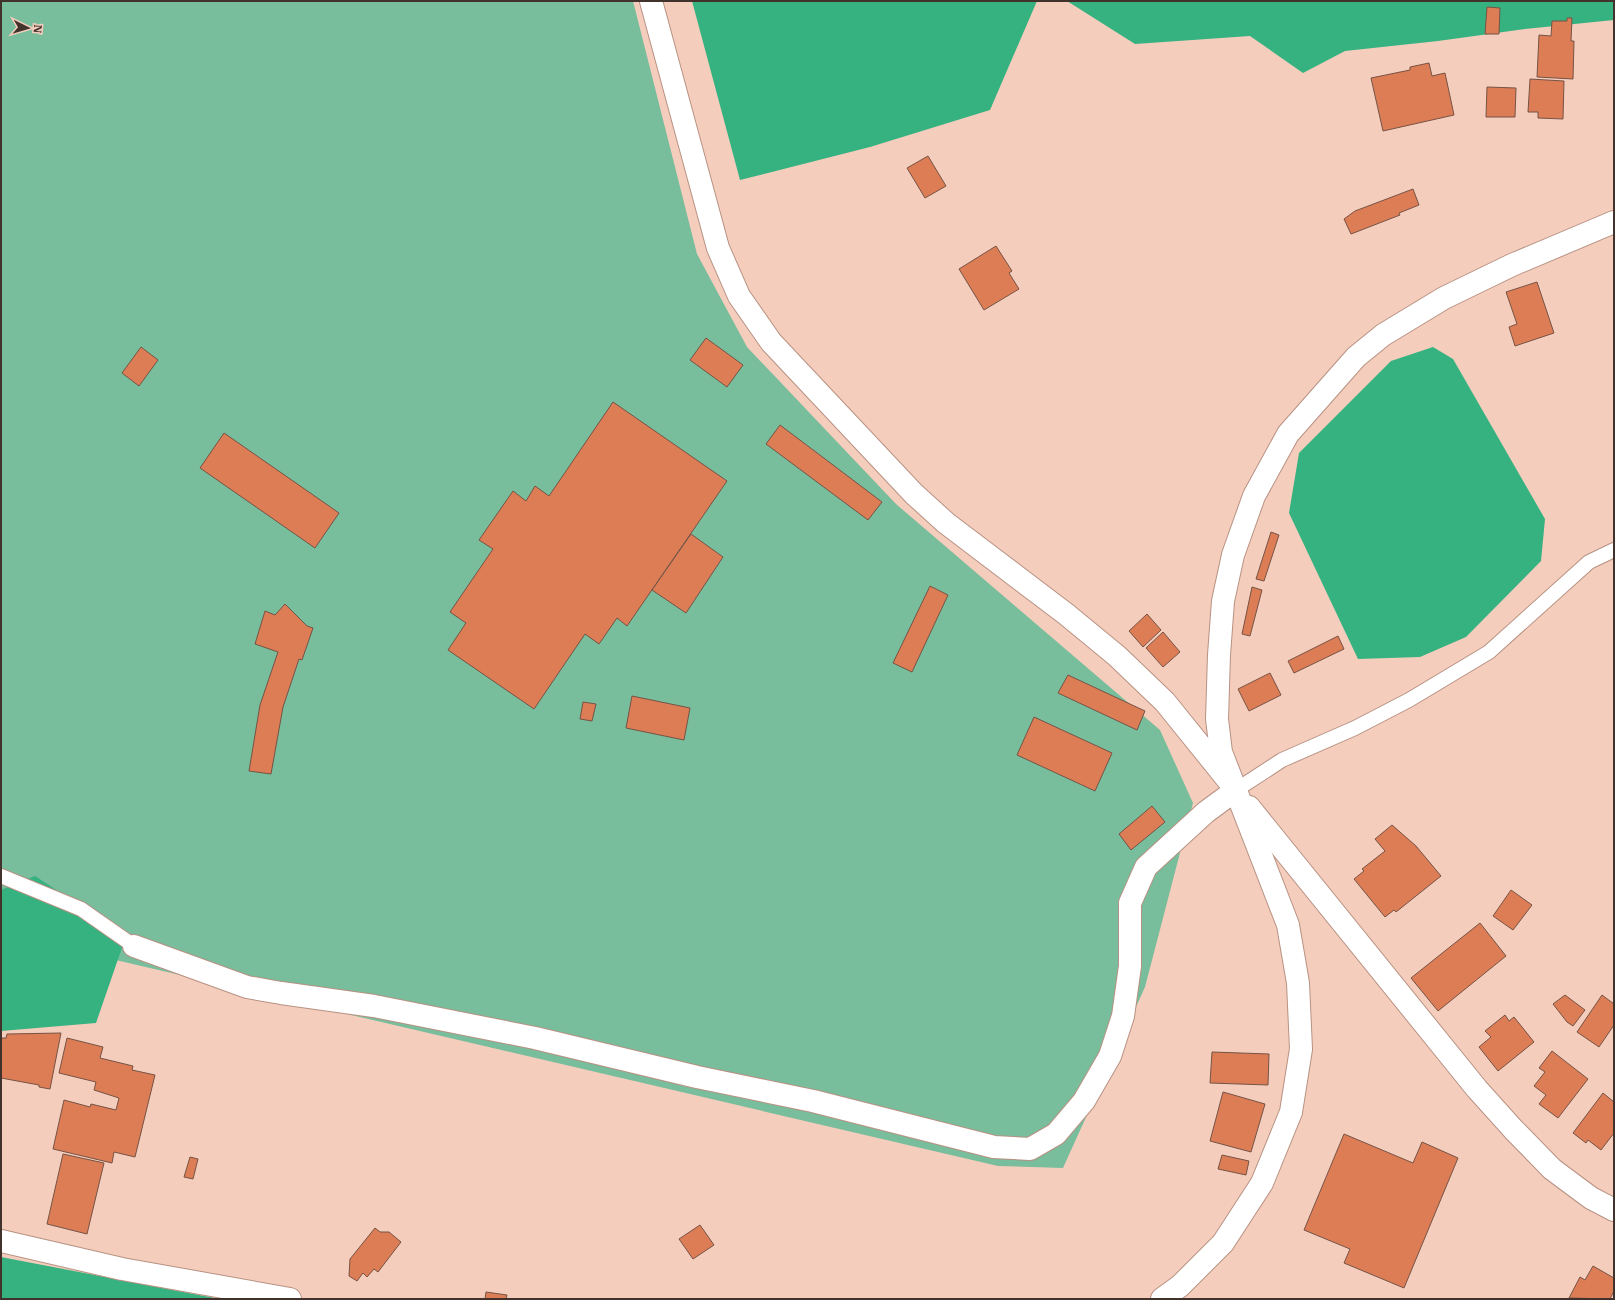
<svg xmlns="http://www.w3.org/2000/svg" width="1615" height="1300" viewBox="0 0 1615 1300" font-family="'IBM Plex Serif',serif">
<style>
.green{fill:#78bd9c}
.forest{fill:#36b281}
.building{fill:#dd7d56;stroke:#755345}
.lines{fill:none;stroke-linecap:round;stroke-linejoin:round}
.lane-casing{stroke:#b79283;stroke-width:16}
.street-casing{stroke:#b79283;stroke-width:24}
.secondary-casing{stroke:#b79283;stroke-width:24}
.lane{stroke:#fff;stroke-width:14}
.street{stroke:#fff;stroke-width:22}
.secondary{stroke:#fff;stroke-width:22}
</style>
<rect width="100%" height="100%" fill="#f5cdbd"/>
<polygon class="green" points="1,1 633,1 697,254 747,347 896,504 1160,730 1193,803 1145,987 1063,1168 998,1166 90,954 1,974"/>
<g class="forest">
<polygon points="692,1 1037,1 990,110 870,147 740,180"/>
<polygon points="1067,1 1614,1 1614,20 1525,29 1438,41 1345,51 1303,73 1250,36 1135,44"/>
<polygon points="1433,347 1453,359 1545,519 1541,561 1466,637 1420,657 1358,659 1289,513 1299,453 1391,361"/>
<polygon points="35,876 126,936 96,1023 1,1031 1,890"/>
<polygon points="1,1257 220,1299 1,1299"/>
</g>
<g class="building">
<polygon points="1487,7 1500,8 1499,34 1485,34"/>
<polygon points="1567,18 1572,18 1571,41 1574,41 1573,79 1537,77 1539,35 1551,36 1552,21 1567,21"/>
<polygon points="1429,63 1432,76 1445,73 1454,115 1383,131 1371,78 1410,70 1410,67"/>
<polygon points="1530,79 1564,81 1563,119 1538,118 1538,112 1528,112"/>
<polygon points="1487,87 1516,88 1515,117 1486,117"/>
<polygon points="928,156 946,186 925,198 907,168"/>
<polygon points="1413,189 1419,205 1399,213 1400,215 1351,234 1344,219 1355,211"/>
<polygon points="996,246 1012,271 1009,273 1019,289 984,310 959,269"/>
<polygon points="1537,282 1554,333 1515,346 1509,327 1517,324 1506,292"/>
<polygon points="706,338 743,365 727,387 690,360"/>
<polygon points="141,347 158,360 139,386 122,373"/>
<polygon points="613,402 727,481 627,626 617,618 599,644 585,634 534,709 448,650 466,623 450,612 493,549 479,540 513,491 526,501 535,486 549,496"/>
<polygon points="780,425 882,502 868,520 766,444"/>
<polygon points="224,433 339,513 315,548 200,468"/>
<polygon points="1271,532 1279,535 1264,581 1256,579"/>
<polygon points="691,534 723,557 686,613 652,590"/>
<polygon points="930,586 948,595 912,672 893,663"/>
<polygon points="1252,587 1262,590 1250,636 1242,634"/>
<polygon points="285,604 307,626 313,628 302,660 299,659 283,707 271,774 249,771 260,705 278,652 255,644 265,611 275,615"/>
<polygon points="1147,614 1161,630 1143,647 1129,631"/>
<polygon points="1163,632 1180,652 1163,667 1146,648"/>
<polygon points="1338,636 1344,649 1294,673 1288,661"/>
<polygon points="1270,673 1281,695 1249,711 1238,689"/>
<polygon points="1068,675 1145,711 1137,730 1058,693"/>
<polygon points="632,696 690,708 684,740 626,728"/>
<polygon points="583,702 596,704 592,721 580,719"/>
<polygon points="1034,717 1112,753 1095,791 1017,755"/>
<polygon points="1152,806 1165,822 1131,850 1119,834"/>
<polygon points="1392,825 1416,846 1441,876 1396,912 1394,910 1385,917 1354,879 1364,871 1362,869 1385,851 1375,839"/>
<polygon points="1511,890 1532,905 1513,930 1493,916"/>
<polygon points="1480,923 1506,956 1438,1011 1411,978"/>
<polygon points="1565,995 1585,1010 1573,1026 1567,1022 1553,1004"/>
<polygon points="1602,995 1614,1004 1614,1025 1599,1047 1577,1032"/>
<polygon points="1505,1015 1509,1021 1514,1017 1534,1042 1498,1071 1479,1047 1491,1037 1485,1031"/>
<polygon points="61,1033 50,1089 39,1087 39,1085 1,1078 1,1038 6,1038 7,1034"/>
<polygon points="67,1038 103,1047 100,1058 133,1066 132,1070 155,1075 135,1157 114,1152 112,1163 53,1149 64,1100 90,1107 91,1104 116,1110 119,1098 94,1090 96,1082 59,1073"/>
<polygon points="1552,1051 1588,1079 1558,1118 1539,1104 1546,1095 1534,1086 1545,1072 1539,1068"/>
<polygon points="1212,1052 1269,1054 1268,1085 1210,1083"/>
<polygon points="1223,1092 1265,1104 1251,1152 1210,1141"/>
<polygon points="1603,1093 1614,1102 1614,1133 1601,1150 1588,1140 1586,1143 1573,1133"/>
<polygon points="1344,1134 1413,1163 1422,1142 1458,1158 1404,1288 1344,1263 1350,1249 1304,1230"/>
<polygon points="63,1154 104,1163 87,1234 47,1224"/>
<polygon points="1222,1155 1249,1161 1246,1175 1218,1169"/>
<polygon points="190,1157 198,1159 193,1179 184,1177"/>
<polygon points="700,1225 714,1245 693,1259 679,1239"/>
<polygon points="375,1228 380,1232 389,1232 401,1242 378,1272 374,1269 367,1277 363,1273 357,1281 349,1276 350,1259"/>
<polygon points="1593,1266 1614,1278 1614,1291 1610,1299 1569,1298 1580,1277 1585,1280"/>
<polygon points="486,1292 507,1295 506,1299 485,1299"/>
</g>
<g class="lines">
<defs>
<g id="lane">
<polyline points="1236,790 1282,760 1355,728 1409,700 1489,652 1589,562 1614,550"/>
<polyline points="1,876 81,909 134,946"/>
</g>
<polyline id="street" points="134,946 247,987 281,993 374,1006 535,1038 697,1077 813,1101 994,1147 1030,1149 1056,1134 1084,1101 1110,1056 1123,1016 1130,966 1130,903 1146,867 1206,812 1236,790 1165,702 1117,656 1066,614 946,523 914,494 771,342 739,296 718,248 651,1"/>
<g id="secondary">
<polyline points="1249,807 1477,1089 1513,1129 1552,1169 1591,1198 1614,1210"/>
<polyline points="1,1241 122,1269 290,1299"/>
<polyline points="1162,1299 1180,1286 1223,1243 1262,1183 1291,1112 1301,1049 1298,983 1288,925 1221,752 1217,719 1219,655 1223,601 1233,555 1254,496 1288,434 1356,357 1383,335 1444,298 1512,265 1614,222"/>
</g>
</defs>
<use href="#lane" class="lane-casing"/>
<use href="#street" class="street-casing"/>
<use href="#secondary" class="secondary-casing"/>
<use href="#lane" class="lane"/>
<use href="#street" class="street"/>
<use href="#secondary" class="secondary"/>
</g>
<rect width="1615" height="1300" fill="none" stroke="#41322c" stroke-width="4"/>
<g transform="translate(28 28) rotate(95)" stroke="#f5cdbd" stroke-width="3" paint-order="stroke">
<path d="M0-3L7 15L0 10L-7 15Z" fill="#41322c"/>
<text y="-6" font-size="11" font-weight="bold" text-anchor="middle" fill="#41322c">N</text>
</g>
</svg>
